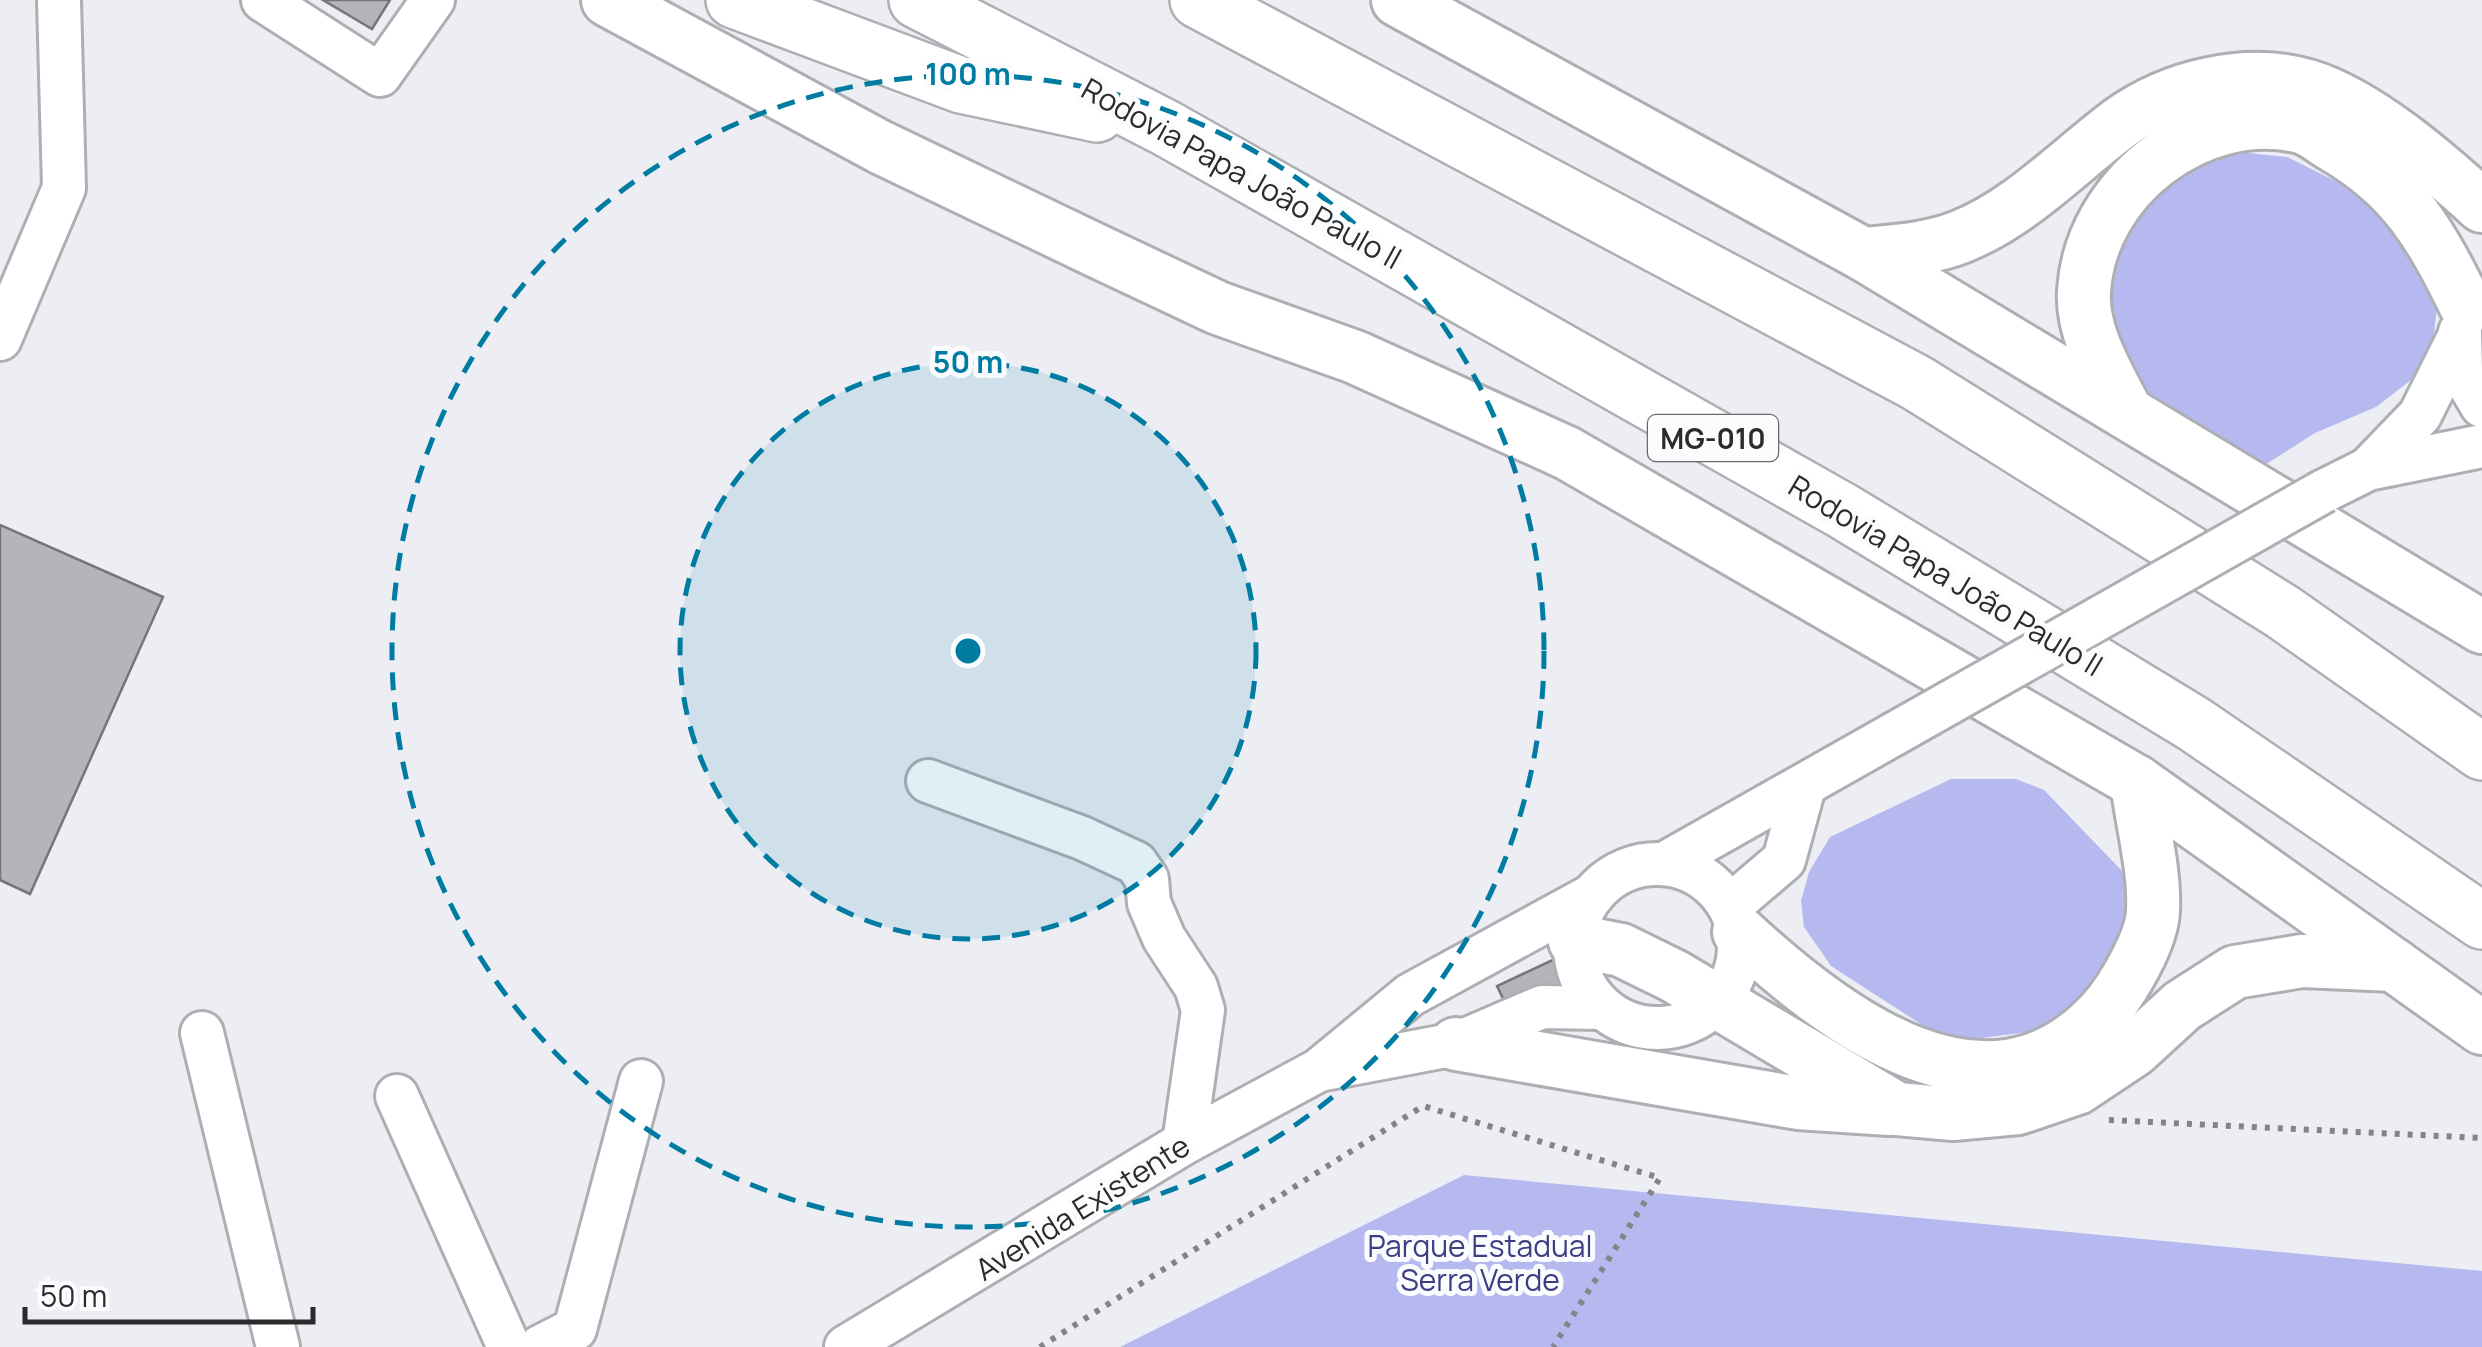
<svg xmlns="http://www.w3.org/2000/svg" width="2482" height="1347" viewBox="0 0 2482 1347" font-family="Manrope,sans-serif">
<style>
.green{fill:#b5b9f0}
.building{fill:#b4b5ba;stroke:#75767b;stroke-width:2.5}
.lines{fill:none;stroke-linecap:round;stroke-linejoin:round}
.minor-casing{stroke:#aeafb4;stroke-width:48}
.major-casing{stroke:#aeafb4;stroke-width:58}
.highway-casing{stroke:#aeafb4;stroke-width:60}
.path{stroke:#838487;stroke-width:6;stroke-dasharray:5 8;stroke-linecap:butt}
.minor{stroke:#fff;stroke-width:42}
.major{stroke:#fff;stroke-width:52}
.highway{stroke:#fff;stroke-width:55}
.minor-bridge-casing{stroke:#aeafb4;stroke-width:48;stroke-linecap:butt}
.minor-bridge{stroke:#fff;stroke-width:42}
.ring{fill:none;stroke:#007ba2;stroke-width:5;stroke-dasharray:18 12}
.labels{text-anchor:middle;dominant-baseline:central;stroke-width:10;stroke-linejoin:round;paint-order:stroke}
.shield{fill:#fbfcfe;stroke:#696a6c;stroke-width:2.5}
.shield-label{font-size:28px;font-weight:bold;fill:#2b2b2d}
.street-label{font-size:30px;fill:#2b2b2d;stroke:#fbfcfe}
.park-label{font-size:30px;fill:#3e3c83;stroke:#fbfcfe}
.centre{fill:#007ba2;stroke:#fbfcfe;stroke-width:5}
.ring-label{font-size:30px;text-anchor:middle;font-weight:bold;fill:#007ba2;stroke:#fbfcfe;stroke-width:10;stroke-linejoin:round;paint-order:stroke}
</style>
<rect width="100%" height="100%" fill="#edeef4"/>
<g class="green">
<polygon points="2238,152 2287,157 2380,203 2430,270 2437,308 2433,342 2424,370 2376,407 2315,433 2257,470 2134,386 2102,306 2119,224 2196,163"/>
<polygon points="1951,779 2016,779 2044,790 2125,874 2129,913 2105,967 2090,991 2035,1031 1966,1040 1933,1032 1831,966 1804,927 1801,901 1809,872 1830,837"/>
<polygon points="1464,1175 2482,1271 2482,1347 1120,1347"/>
</g>
<g class="building">
<polygon points="323,0 390,0 372,29"/>
<polygon points="0,525 163,597 30,894 0,880"/>
<polygon points="1555,959 1567,985 1509,1011 1497,986"/>
</g>
<g class="lines">
<defs>
<g id="minor">
<polyline points="263,0 380,75 433,0"/>
<polyline points="2460,332 2461,371 2482,406"/>
<polyline points="0,339 64,188 59,0"/>
<polyline points="2368,469 2420,415 2459,337"/>
<polyline points="2324,491 2368,469 2482,446"/>
<polyline points="928,781 1082,838 1136,863 1147,879 1149,903 1164,938 1196,987 1203,1010 1184,1143"/>
<circle cx="1657" cy="946" r="82"/>
<polyline points="1664,864 1894,734"/>
<polyline points="1730,906 1784,860 1804,787"/>
<polyline points="202,1033 278,1347"/>
<polyline points="1324,1069 1456,1044 1542,1007 1601,1008"/>
<polyline points="397,1096 509,1347"/>
<polyline points="540,1347 575,1329 641,1081"/>
<polyline points="846,1347 1184,1143 1319,1070 1410,995 1593,895"/>
</g>
<g id="major">
<polyline points="608,0 880,147 1095,250 1218,308 1355,357 1567,453 2137,782 2482,1028"/>
<polyline points="1398,0 1863,254 2482,627"/>
<path d="M1863,254C1895,251 1930,249 1960,237C2021,213 2069,161 2120,123C2171,86 2246,68 2308,86C2367,104 2437,165 2482,206"/>
<path d="M2127,413C2109,377 2081,333 2084,291C2090,188 2199,103 2301,127C2312,130 2324,140 2334,146C2405,187 2432,237 2467,308"/>
<path d="M1739,932C1833,1019 1987,1139 2103,1012C2122,991 2152,940 2153,911C2155,870 2142,823 2137,782"/>
<polyline points="1575,941 1621,950 1674,976 1897,1109 1953,1114 2018,1108 2077,1088 2134,1050 2182,1006 2235,972 2302,961 2394,965"/>
<polyline points="1456,1044 1798,1103 1889,1109"/>
</g>
<g id="highway">
<polyline points="734,0 961,85 1097,114"/>
<polyline points="917,0 1166,128 1843,511 2194,724 2482,921"/>
<polyline points="1198,0 1917,383 2283,612 2482,752"/>
</g>
</defs>
<use href="#minor" class="minor-casing"/>
<use href="#major" class="major-casing"/>
<use href="#highway" class="highway-casing"/>
<g class="path">
<polyline points="2109,1120 2482,1138"/>
<polyline points="1040,1347 1423,1106 1660,1178 1553,1347"/>
</g>
<use href="#minor" class="minor"/>
<use href="#major" class="major"/>
<use href="#highway" class="highway"/>
<defs>
<polyline id="minor-bridge" points="1894,734 2324,491"/>
</defs>
<use href="#minor-bridge" class="minor-bridge-casing"/>
<use href="#minor-bridge" class="minor-bridge"/>
</g>
<circle cx="968" cy="651" r="288" fill="#007ba2" fill-opacity=".12"/>
<g class="ring">
<circle cx="968" cy="651" r="288"/>
<circle cx="968" cy="651" r="576"/>
</g>
<g class="labels">
<rect class="shield" x="1648" y="415" width="130" height="46" rx="8"/>
<g class="shield-label">
<text x="1713" y="438">MG-010</text>
</g>
<g class="street-label">
<text transform="translate(1242 173) rotate(29)">Rodovia Papa João Paulo II</text>
<text transform="translate(1946 575) rotate(31)">Rodovia Papa João Paulo II</text>
<text transform="translate(1082 1207) rotate(-32)">Avenida Existente</text>
</g>
<g class="park-label">
<text x="1480" y="1245">Parque Estadual<tspan x="1480" dy="34">Serra Verde</tspan></text>
</g>
</g>
<circle cx="968" cy="651" r="15" class="centre"/>
<g class="ring-label">
<text x="968" y="85">100 m</text>
<text x="968" y="373">50 m</text>
</g>
<path d="M25 1307v15h288v-15" fill="none" stroke="#2b2b2d" stroke-width="5"/>
<text x="40" y="1307" font-size="30" fill="#2b2b2d" stroke="#fbfcfe" stroke-width="8" paint-order="stroke">50 m</text>
</svg>
